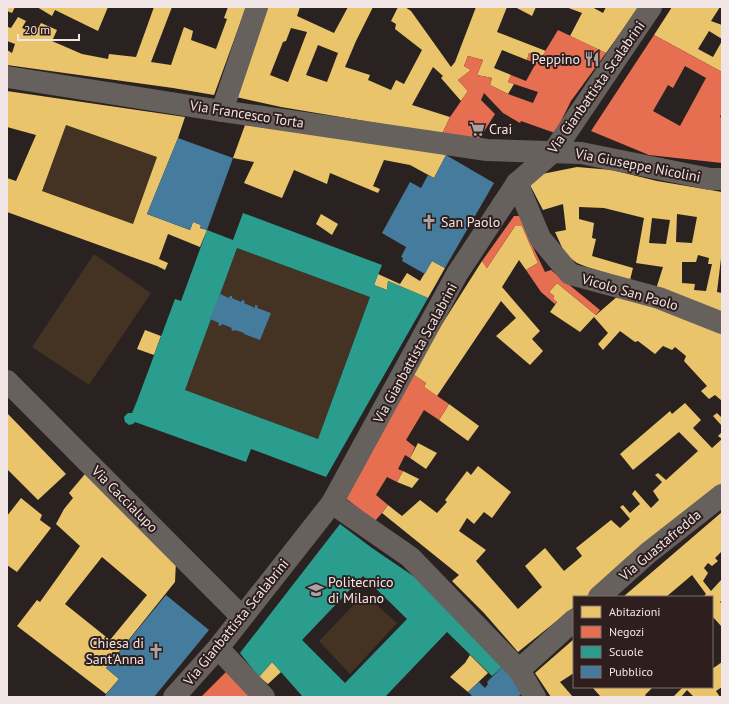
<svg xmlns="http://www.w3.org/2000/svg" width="729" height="704" viewBox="0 0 729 704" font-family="'PT Sans',sans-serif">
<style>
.green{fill:#443223}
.homes{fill:#e9c46a;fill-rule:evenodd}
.shops{fill:#e76f51;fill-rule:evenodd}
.schools{fill:#2a9d8f;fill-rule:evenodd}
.public{fill:#457b9d}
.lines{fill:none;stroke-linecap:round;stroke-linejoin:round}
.street{stroke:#67615e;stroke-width:22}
.labels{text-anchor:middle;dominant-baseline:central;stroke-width:4;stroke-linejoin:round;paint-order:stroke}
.poi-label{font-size:14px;fill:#f1e6e5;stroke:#2e1e1d;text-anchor:start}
.street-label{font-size:14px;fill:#f1e6e5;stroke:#2e1e1d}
</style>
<rect width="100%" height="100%" fill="#2a2221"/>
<g class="green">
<polygon points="66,125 157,157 133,224 42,191"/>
<polygon points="237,248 370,297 318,439 185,390"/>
<polygon points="94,254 151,293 89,385 32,347"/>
<polygon points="364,594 397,623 350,674 319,641"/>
</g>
<g class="homes">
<polygon points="7,7 15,7 12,13 7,11"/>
<polygon points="37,7 108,7 98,31 55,10 52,16"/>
<polygon points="154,7 172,7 151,62 171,65 184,27 193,31 191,40 216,49 227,19 224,18 228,7 246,7 214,95 173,88 7,65 7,50 12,53 15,44 7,41 7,28 8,27 11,28 18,17 26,21 22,28 35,33 41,23 57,30 52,41 82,54 108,59 109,54 136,57"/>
<path d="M268,7H300L297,16L334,33L348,7H373L356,41L345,67L370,75L368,80L391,90L396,80L404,84L422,50L395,29L396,24L391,21L398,7H405L411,11L451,67L455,62L476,7H507L497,32L546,51L541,58L529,53L527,60L502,50L494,68L511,75L508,82L514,84L508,94L490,85L492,78L477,75L483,60L468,56L464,66L471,70L458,80L468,91L461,101L441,78L443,76L433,67L412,105L450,117L442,134L281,107L236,97ZM291,28L307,32L288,82L270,75L283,42L286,41ZM318,45L338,53L327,82L306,75Z"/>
<polygon points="515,7 536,7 532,16"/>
<polygon points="566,7 592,7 603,13 606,7 639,7 606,53 570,36 582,13"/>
<polygon points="672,7 720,7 711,21 722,25 722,39 709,31 698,49 713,57 722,41 722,72 654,35"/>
<path d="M7,91L185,117L178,138L147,214L190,230L193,222L201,225L200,228L207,230L200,247L168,234L159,259L168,263L165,270L157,266L7,212V178L16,181L36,135L7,127ZM66,125L157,157L133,224L42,191Z"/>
<polygon points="245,125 420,148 446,155 434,178 410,165 384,160 373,186 380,189 378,193 330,173 327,184 294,170 282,198 244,183 254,162 233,158"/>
<path d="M577,167L612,170L657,181L722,192V250L717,292L722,293V313L656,289L663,267L636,263L644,218L604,208L579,207V219L594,223L592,238L596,239L592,256L633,268L630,280L587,267L577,263L565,254L555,232L566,230L563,204L543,210L530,185L537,175ZM677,214L697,217L692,243L676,242ZM652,218L670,220L666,244L649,243ZM698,255L709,258L708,264H712L706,291L694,290L695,284L682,283V262H696Z"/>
<polygon points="321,214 338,224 332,235 316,224"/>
<polygon points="515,226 522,226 538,263 526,270 519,260 502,287 540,331 532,339 543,351 530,365 496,336 516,318 501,301 437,396 424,387 426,383 411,373 482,261 487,268"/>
<polygon points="432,261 445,268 428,298 388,281 387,290 374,285 378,274 400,284 407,273 420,281"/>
<polygon points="557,283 596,315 619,295 643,303 722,334 722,401 715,395 709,399 701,391 707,386 684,361 686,356 675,347 672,350 663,346 655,354 638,341 635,342 620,331 603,350 598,344 608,333 594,317 580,332 550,312 557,302 553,299 554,296 549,292"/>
<polygon points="145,330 161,336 154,355 137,349"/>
<polygon points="685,403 701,420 693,428 712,448 722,439 718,436 722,432 722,486 586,597 574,597 574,607 518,652 484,613 452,581 459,575 382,513 388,505 402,516 420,500 437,513 447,502 445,500 467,471 471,475 478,466 511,492 492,518 484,512 474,524 467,518 459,531 486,550 476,561 518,609 542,587 525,566 545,548 564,571 582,556 576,548 611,520 620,528 630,519 620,507 623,505 630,513 640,504 632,494 635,490 651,508 659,500 653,491 662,482 655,475 658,473 666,480 698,451 679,432 633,470 620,454 670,411 672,414"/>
<polygon points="449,404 479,426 468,441 439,420"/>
<polygon points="7,413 66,474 38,500 7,469"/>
<polygon points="717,413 722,418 722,426 713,416"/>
<polygon points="418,443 437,453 426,469 410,458"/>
<polygon points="403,471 419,479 412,488 397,482"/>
<path d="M85,474L176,561L175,582L106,668L119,679L106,694L17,626L37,600L40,602L80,546L56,524L64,509L73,498L69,493ZM102,557L147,595L110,640L65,604Z"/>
<polygon points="21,498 42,515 40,520 51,528 17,572 7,565 7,516"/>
<polygon points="722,512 722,551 715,558 718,561 712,566 708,563 704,568 708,573 703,581 711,591 722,579 722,600 720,602 722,604 722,627 712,616 712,597 703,597 706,594 692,575 666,597 623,597"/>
<polygon points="574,639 574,673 560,682 573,697 551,697 535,673"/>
<polygon points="470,655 488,673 468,692 450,677 465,663"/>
<polygon points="272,662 281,672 268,684 259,677"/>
<polygon points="722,662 722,687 716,691 720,697 694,697 687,690 681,697 673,697 683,687 712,687 712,669"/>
<polygon points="592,687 653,687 645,695 647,697 601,697"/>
</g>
<g class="shops">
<polygon points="558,30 606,53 571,101 555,133 521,121 520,123 503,113 484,93 481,100 495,114 478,141 442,134 450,117 468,91 458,80 471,70 464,66 468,56 483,60 477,75 492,78 490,85 508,94 533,103 538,92 508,82 511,75 526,81 536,63 527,60 529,53 541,58"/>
<path d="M654,35L722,72V112L720,117L722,118V163L649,155L591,131ZM685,66L706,78L680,126L653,111L668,85L673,88Z"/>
<polygon points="514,216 523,216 529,239 545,272 551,270 600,310 596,315 557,283 549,292 554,296 553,299 557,302 555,304 541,292 526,270 538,263 522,226 515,226 487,268 482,261"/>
<polygon points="411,373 426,383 424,387 449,404 439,420 424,410 406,440 415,447 410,458 405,455 398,469 403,471 397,482 387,477 376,495 388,505 382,513 375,521 344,497"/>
<polygon points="226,672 251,697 201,697"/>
</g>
<g class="schools">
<path d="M243,213L382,265L374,285L387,290L388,281L428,298L326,477L251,449L246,462L135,422L133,424L129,425L125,422L124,417L128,413H132L137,401L175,299L181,301L207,230L233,240ZM237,248L370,297L318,439L185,390Z"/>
<path d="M340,524L372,548L422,582L502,667L492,676L447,632L385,697H303L272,662L259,677L240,653ZM363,576L407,619L345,683L302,640Z"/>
</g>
<g class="public">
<polygon points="178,138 233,158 207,230 200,228 201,225 193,222 190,230 147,214"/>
<polygon points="446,155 494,183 445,268 432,261 425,274 402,261 403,258 401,257 406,247 382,233 410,182 421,188 428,175 434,178"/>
<polygon points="220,294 229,298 230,296 232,296 232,298 241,302 242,300 245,301 244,303 255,308 255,305 258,306 257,308 271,313 260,340 244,334 244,333 235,330 234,331 231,330 232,328 222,324 221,326 218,325 219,323 210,319"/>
<polygon points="166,595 209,630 154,697 104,697 119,679 106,668"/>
<polygon points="502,667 508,668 522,693 518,697 473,697 468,692 479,682 485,688 488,684 487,682"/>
</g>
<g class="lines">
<g class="street">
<polyline points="7,77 222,111 487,150 581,153 710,179 722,179"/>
<polyline points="222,111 257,7"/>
<polyline points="517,183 540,238 570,274 659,298 722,323"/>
<polyline points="7,381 242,617"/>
<polyline points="332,503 410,557 519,670 535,697"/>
<polyline points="599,597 648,553 722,495"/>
<polyline points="218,648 264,697"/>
<polyline points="519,670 574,620"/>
<polyline points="174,697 218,648 332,503 457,274 517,183 554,151 651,7"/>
</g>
</g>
<defs>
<symbol id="restaurant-bare" viewBox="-9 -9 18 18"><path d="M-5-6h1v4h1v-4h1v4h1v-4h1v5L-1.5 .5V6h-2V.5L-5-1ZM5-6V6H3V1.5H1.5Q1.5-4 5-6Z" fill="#aba1a0" stroke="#2e1e1d" stroke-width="2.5" paint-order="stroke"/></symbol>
<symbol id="supermarket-bare" viewBox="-9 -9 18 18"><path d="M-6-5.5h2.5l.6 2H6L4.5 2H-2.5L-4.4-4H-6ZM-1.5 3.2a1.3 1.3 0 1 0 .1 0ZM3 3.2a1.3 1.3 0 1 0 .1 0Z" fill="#aba1a0" stroke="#2e1e1d" stroke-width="2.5" paint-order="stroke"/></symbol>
<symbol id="church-bare" viewBox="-9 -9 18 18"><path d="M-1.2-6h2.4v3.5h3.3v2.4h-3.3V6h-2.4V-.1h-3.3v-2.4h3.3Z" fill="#aba1a0" stroke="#2e1e1d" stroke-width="2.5" paint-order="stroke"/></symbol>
<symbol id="university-bare" viewBox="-9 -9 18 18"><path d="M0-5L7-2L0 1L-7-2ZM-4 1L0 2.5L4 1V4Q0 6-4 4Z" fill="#aba1a0" stroke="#2e1e1d" stroke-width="2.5" paint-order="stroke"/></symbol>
</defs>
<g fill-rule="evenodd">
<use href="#restaurant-bare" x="581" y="48" width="22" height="22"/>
<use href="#supermarket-bare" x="466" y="118" width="22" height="22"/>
<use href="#church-bare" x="418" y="211" width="22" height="22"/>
<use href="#university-bare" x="305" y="579" width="22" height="22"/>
<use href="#church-bare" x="145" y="640" width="22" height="22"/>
</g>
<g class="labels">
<g class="poi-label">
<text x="580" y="59" text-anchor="end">Peppino</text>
<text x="489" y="129">Crai</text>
<text x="441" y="222">San Paolo</text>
<text x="328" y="582">Politecnico<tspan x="328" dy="16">di Milano</tspan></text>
<text x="144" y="643" text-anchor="end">Chiesa di<tspan x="144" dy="16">Sant'Anna</tspan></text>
</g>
<g class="street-label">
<text transform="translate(596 87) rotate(-55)">Via Gianbattista Scalabrini</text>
<text transform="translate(247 114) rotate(9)">Via Francesco Torta</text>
<text transform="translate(638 165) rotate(11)">Via Giuseppe Nicolini</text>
<text transform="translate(630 292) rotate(16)">Vicolo San Paolo</text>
<text transform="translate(415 353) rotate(-61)">Via Gianbattista Scalabrini</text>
<text transform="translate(125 499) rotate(45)">Via Caccialupo</text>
<text transform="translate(660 545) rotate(-40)">Via Guastafredda</text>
<text transform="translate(236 622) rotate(-51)">Via Gianbattista Scalabrini</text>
</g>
</g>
<rect width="729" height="704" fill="none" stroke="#f1e6e5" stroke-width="16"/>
<rect x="573" y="596" width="140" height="92" fill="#2e1e1d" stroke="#7c6e6d"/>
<rect x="581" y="606" width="20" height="12" fill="#e9c46a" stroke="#7c6e6d"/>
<text x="609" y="616" font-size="12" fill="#f1e6e5">Abitazioni</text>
<rect x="581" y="626" width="20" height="12" fill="#e76f51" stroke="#7c6e6d"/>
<text x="609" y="636" font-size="12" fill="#f1e6e5">Negozi</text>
<rect x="581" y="646" width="20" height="12" fill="#2a9d8f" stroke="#7c6e6d"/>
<text x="609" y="656" font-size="12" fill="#f1e6e5">Scuole</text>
<rect x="581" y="666" width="20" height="12" fill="#457b9d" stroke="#7c6e6d"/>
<text x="609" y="676" font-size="12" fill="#f1e6e5">Pubblico</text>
<path d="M18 34v6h61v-6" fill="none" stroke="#f1e6e5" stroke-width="2"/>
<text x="24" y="34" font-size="12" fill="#f1e6e5" stroke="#2e1e1d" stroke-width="3" paint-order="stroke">20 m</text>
</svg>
